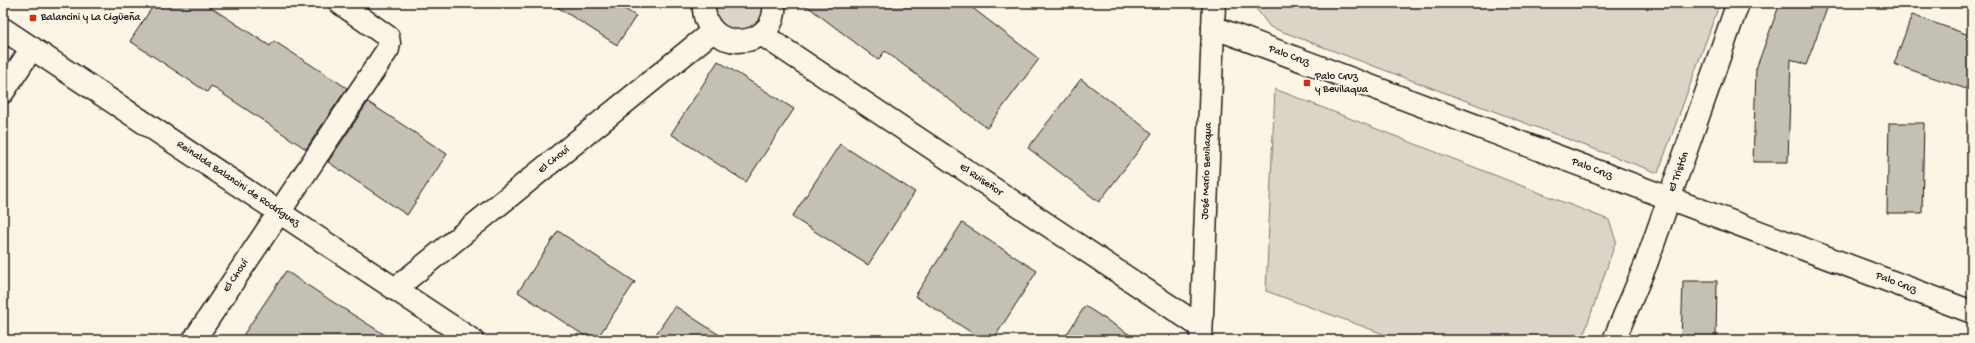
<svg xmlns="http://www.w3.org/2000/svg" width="1975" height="343" viewBox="0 0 1975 343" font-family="'Gochi Hand',sans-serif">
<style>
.green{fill:#dbd5c8;stroke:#7c7872}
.building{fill:#c4c0b3;stroke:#1c1c1c}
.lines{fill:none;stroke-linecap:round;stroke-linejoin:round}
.street-casing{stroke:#1c1c1c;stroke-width:25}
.secondary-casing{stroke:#1c1c1c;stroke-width:25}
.street{stroke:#fcf5e5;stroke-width:22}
.secondary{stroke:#fcf5e5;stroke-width:22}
.poi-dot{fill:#c8321e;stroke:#fcf5e5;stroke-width:1.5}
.labels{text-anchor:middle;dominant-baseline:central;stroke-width:3.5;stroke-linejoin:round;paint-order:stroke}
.poi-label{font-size:11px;fill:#1c1c1c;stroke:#fcf5e5;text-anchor:start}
.street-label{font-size:11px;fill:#1c1c1c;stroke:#fcf5e5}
</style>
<rect width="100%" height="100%" fill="#fcf5e5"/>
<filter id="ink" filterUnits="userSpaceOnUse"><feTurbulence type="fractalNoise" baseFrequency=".025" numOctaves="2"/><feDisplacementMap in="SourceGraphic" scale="8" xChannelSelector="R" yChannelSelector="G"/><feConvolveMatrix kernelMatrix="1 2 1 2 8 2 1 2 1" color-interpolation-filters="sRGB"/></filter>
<g filter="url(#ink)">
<g class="green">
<polygon points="712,3 767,3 764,19 744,34 719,25"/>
<polygon points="1252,3 1705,3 1718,8 1658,173 1270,27"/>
<polygon points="1275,89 1609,220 1616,241 1582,340 1400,340 1266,291"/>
</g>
<g class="building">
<polygon points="155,3 204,3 270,46 274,41 347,88 306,149 211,86 207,92 130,41"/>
<polygon points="551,3 615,3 636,16 617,45"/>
<polygon points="803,3 966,3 1039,59 987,128 885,51 878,60"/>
<polygon points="1780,3 1829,3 1806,65 1791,59 1788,162 1753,162 1756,69"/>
<polygon points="1912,15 1972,36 1972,91 1894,64"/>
<polygon points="718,61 794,109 746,182 671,134"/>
<polygon points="1081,79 1152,133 1099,202 1028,148"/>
<polygon points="368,102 447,154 407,215 328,162"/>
<polygon points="1889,123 1924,123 1922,213 1887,213"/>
<polygon points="840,144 915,192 868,265 792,217"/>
<polygon points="962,223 1037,271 993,340 983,340 915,296"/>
<polygon points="558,231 635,282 596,340 591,340 518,292"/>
<polygon points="286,271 333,302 393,340 240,340"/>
<polygon points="1683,281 1717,281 1716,340 1681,340"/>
<polygon points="675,306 727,340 652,340"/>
<polygon points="1085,306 1138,340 1063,340"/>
</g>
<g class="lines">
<defs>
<g id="street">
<path d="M704,3C701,55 779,52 774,3"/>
<polyline points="761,34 1201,327"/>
<polyline points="3,92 32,48"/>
<polyline points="395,289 713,31"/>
<polyline points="194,340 388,49 389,43 388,37 340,3"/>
<polyline points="1614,340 1646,264 1738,3"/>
</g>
<g id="secondary">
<polyline points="1213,27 1972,312"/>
<polyline points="3,29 472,340"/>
<polyline points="1201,340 1214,3"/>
</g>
</defs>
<use href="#street" class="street-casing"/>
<use href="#secondary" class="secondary-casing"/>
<use href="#street" class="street"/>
<use href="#secondary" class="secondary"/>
</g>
</g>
<g class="poi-dot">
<rect x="29" y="14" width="8" height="8" rx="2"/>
<rect x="1303" y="79" width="8" height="8" rx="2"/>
</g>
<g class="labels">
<g class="poi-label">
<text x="41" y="18">Balancini y La Cigüeña</text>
<text x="1315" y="77">Palo Cruz<tspan x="1315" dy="13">y Bevilaqua</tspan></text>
</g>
<g class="street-label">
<text transform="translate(1289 56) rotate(20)">Palo Cruz</text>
<text transform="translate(554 160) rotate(-39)">El Chouí</text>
<text transform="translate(1592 169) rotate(21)">Palo Cruz</text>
<text transform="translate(1207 171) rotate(-88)">José Mario Bevilaqua</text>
<text transform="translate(1679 172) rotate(-70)">El Tristón</text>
<text transform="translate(981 180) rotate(34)">El Ruiseñor</text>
<text transform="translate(238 184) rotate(34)">Reinalda Balancini de Rodríguez</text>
<text transform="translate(236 276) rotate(-57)">El Chouí</text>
<text transform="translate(1896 283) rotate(21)">Palo Cruz</text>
</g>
</g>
<rect width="1975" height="343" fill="none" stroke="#fcf5e5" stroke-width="16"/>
<rect x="8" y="8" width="1959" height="327" fill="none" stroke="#1c1c1c" stroke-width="1.5" filter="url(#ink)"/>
</svg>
